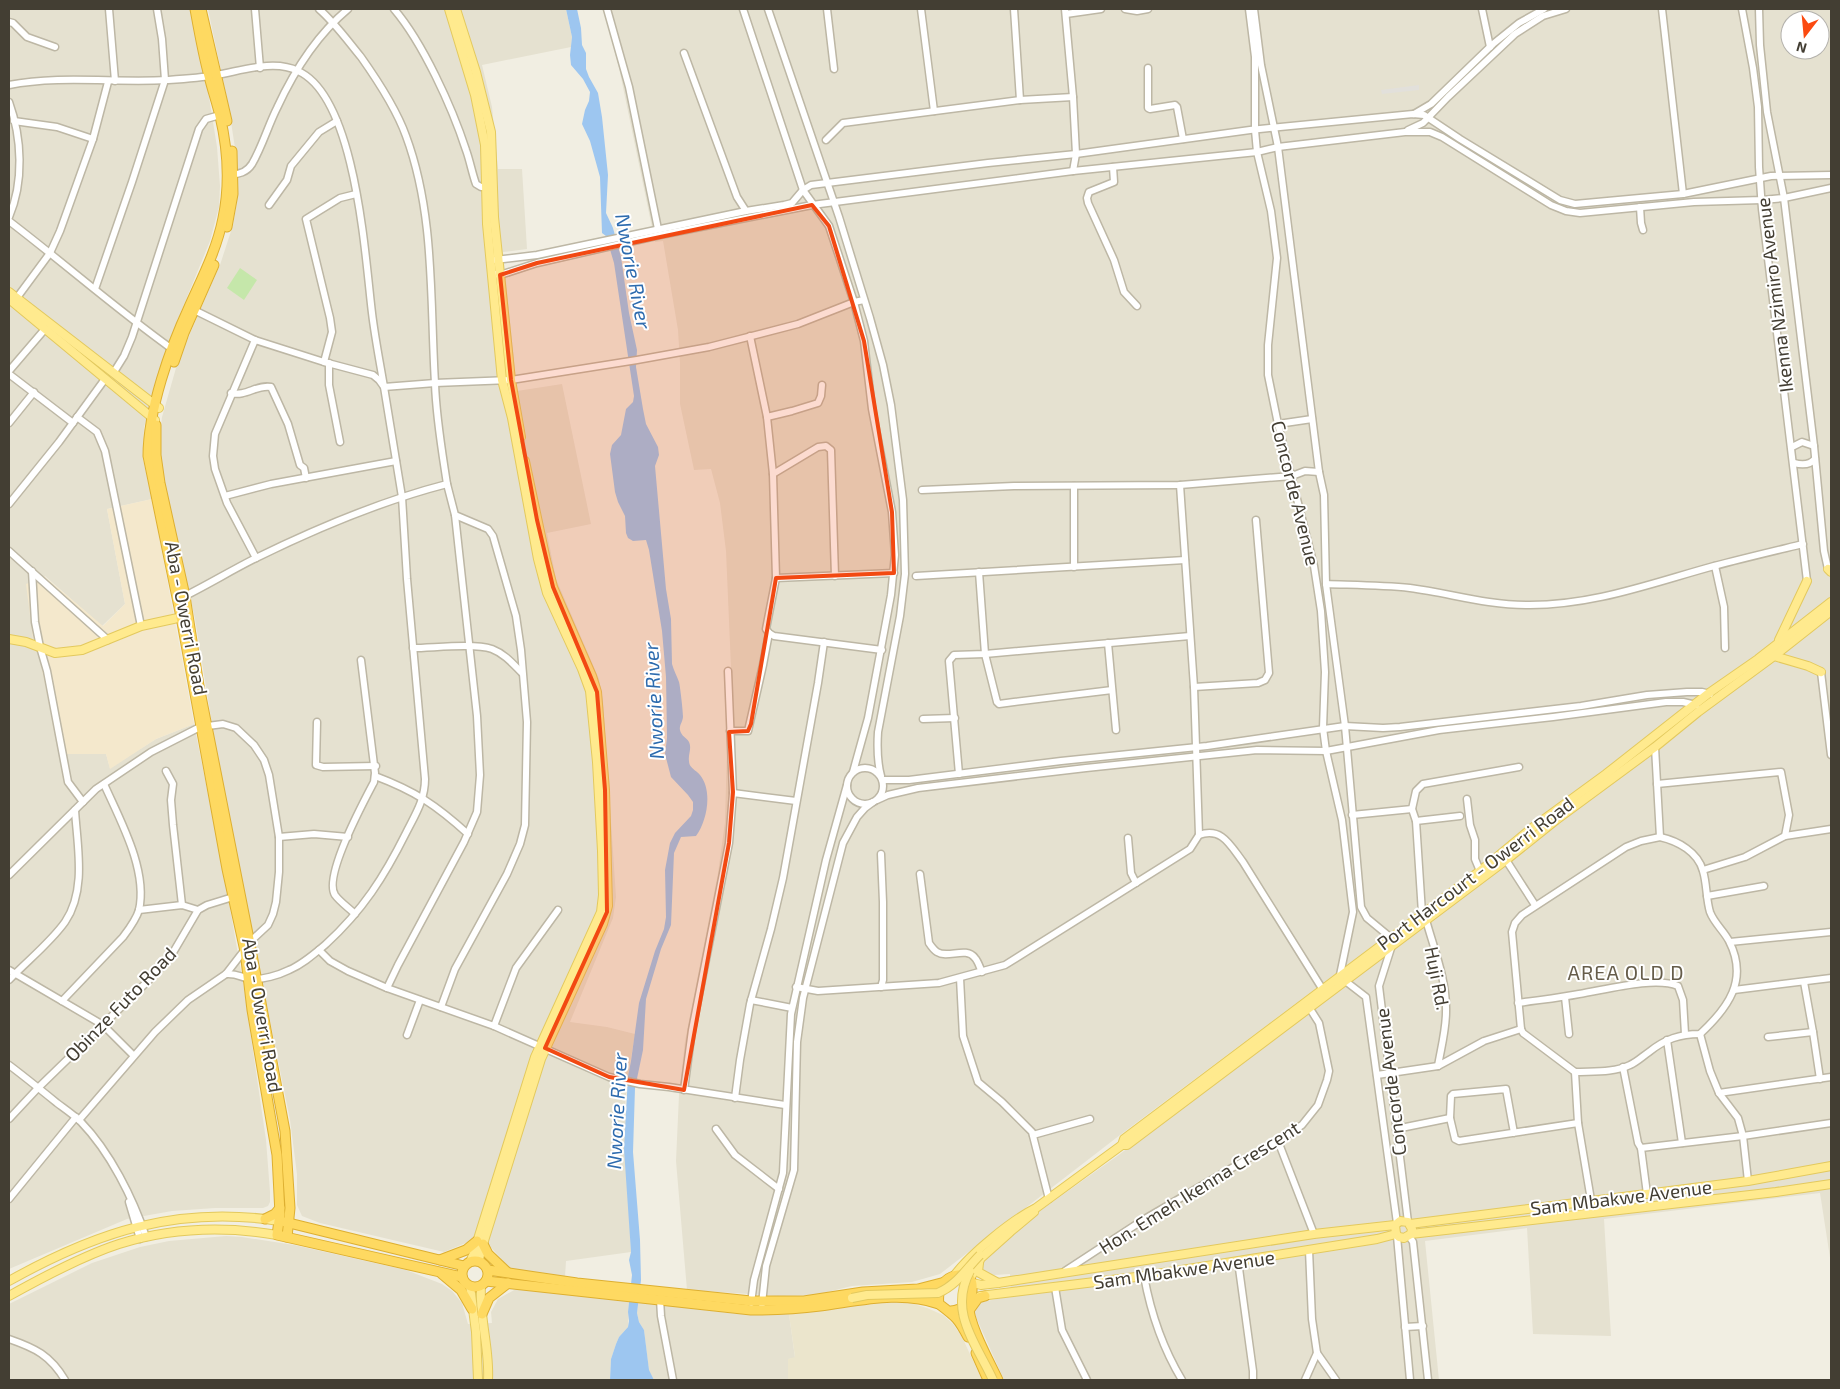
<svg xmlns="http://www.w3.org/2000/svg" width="1840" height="1389" viewBox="0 0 1840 1389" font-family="'Exo 2',sans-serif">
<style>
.residential{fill:#e5e1d0;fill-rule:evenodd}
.commercial{fill:#f4e8cc}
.education{fill:#ebe5cc}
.green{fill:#c5e7aa}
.parking{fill:#e2e0db}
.water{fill:#9dc6f0}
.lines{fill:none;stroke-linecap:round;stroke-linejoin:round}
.minor-casing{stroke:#bdb7a5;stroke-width:9}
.major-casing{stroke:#e3c95e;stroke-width:10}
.highway-casing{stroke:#ddaf31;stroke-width:11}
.minor{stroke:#fff;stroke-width:6}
.major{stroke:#ffea8e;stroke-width:8}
.highway{stroke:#fed961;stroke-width:9}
.major-bridge-casing{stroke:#e3c95e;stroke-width:10;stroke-linecap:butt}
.major-bridge{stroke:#ffea8e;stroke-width:8}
.marked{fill:#f24912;fill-opacity:0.2;stroke:#f24912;stroke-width:4;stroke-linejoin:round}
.labels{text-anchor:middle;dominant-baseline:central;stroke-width:4;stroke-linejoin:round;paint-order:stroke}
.street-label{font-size:19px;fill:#433e33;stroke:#fff}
.water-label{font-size:20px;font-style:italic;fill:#2d6bae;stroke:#fff}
.neighbourhood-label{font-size:20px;letter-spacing:1px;fill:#665d4a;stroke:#fff}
</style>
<rect width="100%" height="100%" fill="#f1eee2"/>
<g class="residential">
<polygon points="9,9 190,9 193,21 209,97 217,147 220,186 219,207 210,241 176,324 144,427 143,459 152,499 107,509 125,604 102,626 45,576 33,639 40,660 47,690 106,754 110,768 156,739 194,724 225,879 244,989 266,1140 270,1192 270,1202 268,1206 263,1208 215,1208 172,1211 127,1219 9,1269"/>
<polygon points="208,9 566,9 572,37 571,47 482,65 492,107 498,169 522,169 527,249 503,252 517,391 562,384 591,524 547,533 556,579 599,679 603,701 616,897 613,918 570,1022 607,1027 635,1034 628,1076 625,1105 631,1252 566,1261 565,1277 510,1269 488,1244 473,1240 444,1252 320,1223 302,1216 297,1205 297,1174 290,1120 219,767 195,619 161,466 159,444 162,417 178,361 220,265 233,225 236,208 238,191 235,148 229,109"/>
<path d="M604,9H1831V598L1680,712L1510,843L1120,1135L940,1274L912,1282L852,1286L815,1295L778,1296L687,1290L676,1161L679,1095L685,1041L718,873L725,822L727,747L732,691L726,551L720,503L711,469L694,470L693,465L680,404V363L678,330L663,241L655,242L619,68ZM1790,20H1820V50H1790Z"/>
<polygon points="1831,614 1831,1264 1820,1193 1604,1219 1611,1336 1533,1334 1527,1228 1425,1241 1439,1380 1004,1380 976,1317 974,1309 982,1302 1011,1296 1010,1274 994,1275 987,1272 980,1267 979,1263 1023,1223 1120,1154 1619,778"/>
<polygon points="226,1236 242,1237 294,1245 406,1270 442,1284 452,1291 462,1303 468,1324 492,1323 491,1312 498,1299 516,1289 629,1301 628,1327 619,1337 616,1344 611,1359 610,1380 9,1380 9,1304 92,1263 140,1247 169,1241"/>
<polygon points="638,1302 737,1314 789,1314 795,1358 788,1359 788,1380 654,1380 649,1371 644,1330 639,1322 637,1313"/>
</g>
<polygon class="commercial" points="152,499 194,724 156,739 110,769 106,754 59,754 40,660 33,639 26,584 44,576 103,626 125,604 107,509"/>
<polygon class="education" points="896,1302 910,1303 927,1308 943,1315 953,1324 962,1337 982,1380 788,1380 788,1359 795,1357 789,1314 869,1303"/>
<polygon class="green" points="240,268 257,280 244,300 227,288"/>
<polygon class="parking" points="1419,85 1419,90 1382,94 1381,90"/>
<path class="water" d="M566,9H577L581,28L582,45L586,53V69L589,77L598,93L602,117L608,175L606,213L613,228L621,257L629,313L637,350L636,367L643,409L646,424L658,447L659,455L655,466L666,589L671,619L672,664C674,671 677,676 679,682C680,685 683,711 683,716C683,722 679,725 680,730C681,736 687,738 689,742C692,749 688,754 689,761C689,768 696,770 700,775C713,791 707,821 696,836L681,837L674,853L671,925L661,949L646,999L643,1050L635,1088L633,1152L640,1240L641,1280L637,1313L639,1322L644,1330L649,1370L654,1380H610L611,1359L616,1344L619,1337L628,1327L629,1321L628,1312L632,1275L629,1260L631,1252L624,1149L628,1076L631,1061L639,1003L655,951L664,929L666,917L665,870L670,843L675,833L691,816L693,810V802L688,795L671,777L665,754L667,738L666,677L662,631L649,550L646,540L633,541L628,538L626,533L625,516L618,502L615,492L610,454L612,445L621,435L626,409L633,402L634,396L614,263L606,236L602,233L600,177L590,141L582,124L585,110L589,101L590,92L583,79L571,65L570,55L572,37Z"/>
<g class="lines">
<defs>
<g id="minor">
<polyline points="109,9 115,81"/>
<polyline points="255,9 260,68"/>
<path d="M394,9C423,43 452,107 466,150C470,161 472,173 476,184L481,187H489"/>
<polyline points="607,9 629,87 658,229"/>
<polyline points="743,9 803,190 829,226 854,302 864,341 872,409 892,512 895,555 891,595 868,718 853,772"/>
<path d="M768,9L839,217L870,318L883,365L891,405L903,500L905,574L900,616L878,732C877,748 877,761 881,776"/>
<polyline points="827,9 834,69"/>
<polyline points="921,9 934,111"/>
<polyline points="1014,9 1020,100"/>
<polyline points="1065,9 1073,97 1076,154 1073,171"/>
<polyline points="1125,9 1137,11 1148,9"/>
<polyline points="1249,9 1255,57 1255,130 1257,152 1271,211 1277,258 1268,345 1268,375 1278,424 1314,566 1321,611 1325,672 1323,728 1326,751 1342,820 1353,912 1340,975"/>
<polyline points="1254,9 1261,65 1278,147 1319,472 1324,495 1326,584 1345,726 1361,907 1367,918 1390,937"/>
<polyline points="1482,9 1490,47"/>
<polyline points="1662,9 1683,194"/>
<polyline points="1742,9 1753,68 1758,107 1759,167 1762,209 1807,581"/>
<polyline points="1759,9 1760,45 1767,112 1784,198 1814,446 1824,551 1828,569"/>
<polyline points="1066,14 1101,9"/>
<polyline points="9,22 13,23 27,37 55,47"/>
<polyline points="684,53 737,197 746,211"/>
<polyline points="1148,68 1148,108 1150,109 1175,105 1177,107 1183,139"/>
<path d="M9,85C60,75 115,83 167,80C183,79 200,78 216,75C241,71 274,59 298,71C356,97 365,256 372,313C375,338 380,363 384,387L435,383L511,380L637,360L709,347L798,324L854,302L864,300"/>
<path d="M9,102C22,138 24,182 9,217"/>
<polyline points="1414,114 1431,104 1493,44 1519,23 1544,9"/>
<polyline points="14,121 57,127 93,139"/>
<polyline points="1408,130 1423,123 1448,97 1515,34 1543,16 1566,9"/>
<polyline points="826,140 843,123 1020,100 1073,97"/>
<polyline points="1113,167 1114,182 1089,192 1087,198 1088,203 1114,260 1124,292 1137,306"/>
<path d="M229,174C238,175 247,172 252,164C262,147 268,126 277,108C294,71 317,35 348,9"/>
<polyline points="269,205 287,180 291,166 319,132 337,121"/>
<polyline points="1640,207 1641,223 1643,230"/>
<path d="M9,221C64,263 116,309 172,349"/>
<polyline points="495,260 537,255 746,211 784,205 792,203 803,190 811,185 988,163 1076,154 1250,130 1413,114 1424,115 1460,139 1560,200 1575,204 1683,194 1771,176 1831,175"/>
<polyline points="496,274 500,275 537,263 660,235 812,205 1073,171 1257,152 1278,147 1405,132 1430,132 1442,137 1551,205 1566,211 1580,213 1694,202 1762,200 1784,198 1831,188"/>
<polyline points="95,289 132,182 165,80 162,39 157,9"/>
<polyline points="16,299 50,253 60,231 93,139 108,82"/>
<path d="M192,309L255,340L324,362L373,375L379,380L384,387L402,497L407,579L425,779C425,800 415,815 406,833C384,877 363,910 326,944C314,954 303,964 289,970C279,975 262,980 251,979C241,978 238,973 226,974"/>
<polyline points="750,336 767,417 773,474 776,578 766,629 769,633 774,636 882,650"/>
<polyline points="255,340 215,434 213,456 215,469 227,503 256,558"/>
<polyline points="324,362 332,332 330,318 306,219 340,198 356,194"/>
<polyline points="329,363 329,385 340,442"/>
<polyline points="9,371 45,329"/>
<polyline points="114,372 124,356 132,337 199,129 206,119 220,115"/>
<polyline points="9,374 73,423"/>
<path d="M231,393C246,397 257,384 271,387L288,424L300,465L304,468L306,478"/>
<polyline points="77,417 97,432 105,451 141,626"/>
<polyline points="767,417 792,411 818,403 821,396 822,385"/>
<polyline points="9,423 34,392"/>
<polyline points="1278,424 1312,419"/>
<polyline points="1792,447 1802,442 1814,446"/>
<path d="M1794,463C1801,465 1809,466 1815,459"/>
<polyline points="773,474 818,447 826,446 831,450 835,576"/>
<polyline points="1180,485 1194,687 1199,835"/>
<polyline points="1074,486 1074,567"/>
<polyline points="922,490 1014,486 1180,485 1292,476 1305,471 1319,472"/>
<polyline points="225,496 271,484 396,461"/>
<polyline points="9,504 59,442 105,379"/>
<polyline points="9,551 108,640"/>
<polyline points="1715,566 1724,607 1725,648"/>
<polyline points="32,571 35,622 40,647 47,671 68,782 83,802"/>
<polyline points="979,572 985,654 997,702 999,704 1014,702 1112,690"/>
<polyline points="916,576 1185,560"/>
<polyline points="776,578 894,573"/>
<path d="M1326,584C1354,585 1382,585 1410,588C1449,593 1486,605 1526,605C1592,606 1652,583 1714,566C1744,558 1774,551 1803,544"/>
<path d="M185,596C209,584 232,570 256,558C317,528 381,501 447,484C442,451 436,417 435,383C430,301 435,214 406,136C396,108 378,81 361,57C347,40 335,23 319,9"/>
<polyline points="1108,643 1116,730"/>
<path d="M413,648C433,648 473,643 492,649C505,654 513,664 522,673"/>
<polyline points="728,671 733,793"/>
<polyline points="1821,672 1831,755"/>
<polyline points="1194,687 1258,683 1265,680 1269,673 1256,520"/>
<polyline points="923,719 955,718"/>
<polyline points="317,722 316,765 323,767 376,766"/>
<polyline points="730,731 748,731 763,665 769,633"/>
<polyline points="1655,747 1660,837"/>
<circle cx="865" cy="786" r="18"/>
<polyline points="166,771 173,784 171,800 173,825 182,905"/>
<polyline points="959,774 949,661 954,655 985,654 1190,636"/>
<path d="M375,776C415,791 436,805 468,834"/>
<polyline points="883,780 909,780 1061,761 1207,746 1345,726 1383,728 1400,727 1581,706 1647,695 1687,692 1702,692 1710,694"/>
<polyline points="1657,784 1781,772 1789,815 1785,836"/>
<polyline points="1467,799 1470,825 1475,840 1475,859 1480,871"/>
<polyline points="877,800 888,795 918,788 1086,768 1257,750 1326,751 1439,730 1553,717 1666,702 1683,702 1696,705"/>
<polyline points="1412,809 1416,821 1422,913"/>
<polyline points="1352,815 1412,809 1416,791 1423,784 1519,767"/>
<polyline points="1416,821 1460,816"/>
<polyline points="279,837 314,834 348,837"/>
<path d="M1660,837C1678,841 1698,852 1703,871C1707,884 1706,899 1710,912C1714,923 1724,931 1729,941C1749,980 1728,1008 1700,1034C1680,1034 1665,1039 1649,1052C1643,1056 1637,1062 1630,1065C1613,1073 1593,1071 1575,1072L1523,1033L1521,1029L1512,932L1515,923L1522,915L1626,847L1641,841Z"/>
<polyline points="1128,838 1131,873 1136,883"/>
<polyline points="881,854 883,902 883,980 881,987"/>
<polyline points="1506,860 1535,905"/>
<polyline points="1703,870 1745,857 1785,836 1831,829"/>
<path d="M920,874L929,943C931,946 934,950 937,952C948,959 966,946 975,958C978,961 980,968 982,972"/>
<polyline points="9,875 96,789 151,752 200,727 223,724 236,728 254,745 264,760 269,775 279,837 279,872 276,902 273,914 268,925 253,939 226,974 188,1000 155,1032 79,1120"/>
<polyline points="1707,896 1764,886"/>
<polyline points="139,910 182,905 198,910"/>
<path d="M355,914C349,908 340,902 335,895C323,877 364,801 374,782L375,773L361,660"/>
<path d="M1426,920C1434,949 1447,981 1446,1012C1446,1030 1441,1048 1438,1066"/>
<polyline points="1730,942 1831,932"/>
<polyline points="1392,945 1379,986 1408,1222"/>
<polyline points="319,950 330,961 348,971 387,988 494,1026 609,1077 640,1084 669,1087 785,1105"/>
<polyline points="9,970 103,1025 133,1055"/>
<polyline points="960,978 963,1036 978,1082 1002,1102 1032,1132 1049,1199"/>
<path d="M9,980C27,961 50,943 65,922C87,890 77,845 75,810"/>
<polyline points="1344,980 1366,997 1397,1223"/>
<polyline points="1804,982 1813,1032 1820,1079"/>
<path d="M796,987L818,991L939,983L1005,965L1190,849L1199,835C1222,827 1230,845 1243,862L1323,990"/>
<polyline points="387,988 398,965 464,842 477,812 480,775 477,716 455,515"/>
<polyline points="1734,990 1831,978"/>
<polyline points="1565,997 1569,1034"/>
<polyline points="751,1000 792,1008"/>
<path d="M62,1001L123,937C129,929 136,920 139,910C148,870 120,820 104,784"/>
<path d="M1518,1003C1538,1000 1559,998 1579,994C1605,990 1655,976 1678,986L1683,1000L1685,1034"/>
<polyline points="441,1007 455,969 507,874 520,844 525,825 527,722 521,650 516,616 493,536 488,529 455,515 447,484"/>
<polyline points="494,1026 516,968 558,910"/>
<polyline points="1700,1034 1710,1071 1719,1093 1738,1118 1743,1136 1748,1181"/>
<polyline points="407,1035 420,1000"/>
<polyline points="1768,1037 1813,1032"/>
<polyline points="1667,1040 1682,1143"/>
<path d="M9,1065C25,1077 41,1090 57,1103C65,1109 74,1115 81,1122C110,1152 133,1198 146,1237"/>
<polyline points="1623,1067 1638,1143 1641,1148"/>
<polyline points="1575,1072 1578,1123 1591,1200"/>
<polyline points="1377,1075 1438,1066 1484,1041 1521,1029"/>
<polyline points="684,1090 692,1030 729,843 733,793 796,801"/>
<polyline points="1719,1093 1831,1077"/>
<polyline points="735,1098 740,1060 750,1004 771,929 783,878 818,683 824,642"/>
<polyline points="9,1119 38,1088 152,977 171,956 198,910 207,905 233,897"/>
<polyline points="716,1129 735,1155 779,1189"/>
<polyline points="1396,1129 1450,1118"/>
<polyline points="1514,1133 1506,1089 1453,1094 1451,1096 1450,1118 1455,1139 1459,1141 1578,1123"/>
<polyline points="1033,1135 1090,1119"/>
<polyline points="1278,1141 1314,1234"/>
<polyline points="1647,1194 1641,1148 1743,1136 1831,1123"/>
<polyline points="9,1199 76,1117"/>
<polyline points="129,1202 140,1239"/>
<polyline points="1397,1236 1410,1380"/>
<polyline points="1409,1236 1413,1242 1428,1380"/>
<polyline points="1309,1250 1312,1319 1317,1353 1336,1380"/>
<polyline points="1238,1261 1253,1371 1253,1380"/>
<polyline points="1065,1271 1143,1220 1278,1141 1302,1125 1318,1105 1327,1080 1329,1071 1319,1023 1307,1004"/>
<path d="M1144,1276C1151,1314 1162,1347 1182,1380"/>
<polyline points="1055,1287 1062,1330 1087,1380"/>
<polyline points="660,1299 661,1316 673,1380"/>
<polyline points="751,1303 754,1280 783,1173 791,1014 826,860 847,785"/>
<polyline points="762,1304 766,1266 794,1170 797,1042 803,998 843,843 857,817 865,808 873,802"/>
<polyline points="1405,1327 1423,1326"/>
<path d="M9,1339C35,1348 50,1355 65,1380"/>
<polyline points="1305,1380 1317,1353"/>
</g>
<g id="major">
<polyline points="449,9 475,95 485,145 487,224 502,380 512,418 538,559 547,593 582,669 590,691 597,762 602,851 603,895 601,912 535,1057 473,1255 470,1262"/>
<polyline points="456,9 476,72 491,132 494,217 511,380 521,437"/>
<polyline points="9,292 159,408"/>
<polyline points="9,299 155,420"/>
<polyline points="1828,569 1831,572"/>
<polyline points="9,639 26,642 55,653 82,650 141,626 187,616"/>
<polyline points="1779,640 1807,581"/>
<polyline points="1774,656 1808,666 1821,672"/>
<polyline points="1122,1145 1127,1145 1506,860 1556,820 1655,747 1698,712 1774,656 1831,611"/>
<polyline points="1410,1224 1748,1181 1831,1166"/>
<polyline points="1010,1232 1034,1212"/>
<polyline points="1411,1234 1412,1229 1408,1222 1400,1221 1395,1225 1396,1234 1399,1237 1404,1238 1411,1234 1776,1192 1831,1184"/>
<polyline points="481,1262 479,1259 483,1244 541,1059 603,924 608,906 605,790 597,692 592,676 553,587 546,560 525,461"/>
<polyline points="979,1263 978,1272 998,1283"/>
<path d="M954,1276C970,1254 1012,1220 1036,1208L1122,1145L1124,1139L1480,871L1532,828L1606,774L1709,693L1758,659L1831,602"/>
<polyline points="970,1279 981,1258 1009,1233"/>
<path d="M9,1281C96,1232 178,1205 279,1221"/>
<polyline points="973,1283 981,1285 998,1283 1314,1234 1395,1225"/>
<polyline points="470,1286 476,1332 478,1380"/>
<path d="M481,1286C479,1318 490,1349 488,1380"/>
<path d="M9,1296C43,1277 82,1256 119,1244C170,1228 225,1226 277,1235"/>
<polyline points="980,1296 1144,1276 1377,1239 1396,1234"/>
</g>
<g id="highway">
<path d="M195,9C199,31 203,54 209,76C212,89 217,103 220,116C228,150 230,184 223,218C217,249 202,278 189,307C170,348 148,410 148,456L181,617L227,869L245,951L252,1010L277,1155L280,1214L277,1235L462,1277"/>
<polyline points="201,9 227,121"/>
<polyline points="227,227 233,194 232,151"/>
<polyline points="174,362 184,333 214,265"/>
<polyline points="156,425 156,455 160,483 185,596 199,686 250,944 285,1131 290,1208 287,1237"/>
<polyline points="265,1219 275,1214 280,1208"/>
<polyline points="285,1222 464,1266"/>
<polyline points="483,1244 488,1254 507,1272"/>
<polyline points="440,1260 466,1250 477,1241"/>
<circle cx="475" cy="1274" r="13"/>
<polyline points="488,1270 577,1283 751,1301 804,1301 863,1292 918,1289 945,1282"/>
<polyline points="442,1274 461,1290 472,1309"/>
<path d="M486,1281L751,1310C774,1310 797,1309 820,1306C859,1301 901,1290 939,1304"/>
<path d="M968,1303C969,1325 988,1359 998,1380"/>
<polyline points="970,1309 978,1298 985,1296"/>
<path d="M951,1311C963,1310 971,1302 972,1291C972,1286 973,1283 970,1279C963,1271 948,1276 943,1284C939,1290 938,1298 939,1304C956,1317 958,1318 968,1337"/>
<polyline points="482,1314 489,1298 508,1283"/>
<polyline points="976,1353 988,1380"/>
</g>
</defs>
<use href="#minor" class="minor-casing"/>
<use href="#major" class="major-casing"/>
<use href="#highway" class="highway-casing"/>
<use href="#minor" class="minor"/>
<use href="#major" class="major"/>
<use href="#highway" class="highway"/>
<defs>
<g id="major-bridge">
<path d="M970,1271C948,1312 976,1343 993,1380"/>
<path d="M852,1298L867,1295L938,1293C957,1285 966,1269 980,1255"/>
</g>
</defs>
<use href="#major-bridge" class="major-bridge-casing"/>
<use href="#major-bridge" class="major-bridge"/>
</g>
<path class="marked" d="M812,205L829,226L864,341L892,512L894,573L776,578L751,724L748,731L729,732L733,792L729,843L684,1090L609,1077L545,1048L607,912L605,790L597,692L553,587L537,520L511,380L500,275L537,263Z"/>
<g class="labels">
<g class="street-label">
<text transform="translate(1774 295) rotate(-97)">Ikenna Nzimiro Avenue</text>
<text transform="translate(1296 493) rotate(76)">Concorde Avenue</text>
<text transform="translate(187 618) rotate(79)">Aba - Owerri Road</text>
<text transform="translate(1475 873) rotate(-37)">Port Harcourt - Owerri Road</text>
<text transform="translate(1438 978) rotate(79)">Huji Rd.</text>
<text transform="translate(120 1004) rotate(-46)">Obinze Futo Road</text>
<text transform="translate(263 1015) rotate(80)">Aba - Owerri Road</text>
<text transform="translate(1390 1082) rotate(-97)">Concorde Avenue</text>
<text transform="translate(1199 1187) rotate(-32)">Hon. Emeh Ikenna Crescent</text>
<text transform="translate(1621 1197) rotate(-7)">Sam Mbakwe Avenue</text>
<text transform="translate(1184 1269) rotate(-8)">Sam Mbakwe Avenue</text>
</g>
<g class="water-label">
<text transform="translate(634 271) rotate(79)">Nworie River</text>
<text transform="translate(653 701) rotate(-93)">Nworie River</text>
<text transform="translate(616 1111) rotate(-87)">Nworie River</text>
</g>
<g class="neighbourhood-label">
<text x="1626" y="972">AREA OLD D</text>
</g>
</g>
<rect width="1840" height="1389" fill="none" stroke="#433e33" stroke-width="20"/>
<g transform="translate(1805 35) rotate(196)"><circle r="24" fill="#ffffff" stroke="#b4b2ad"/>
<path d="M0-4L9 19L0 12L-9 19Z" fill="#fb4a10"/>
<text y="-8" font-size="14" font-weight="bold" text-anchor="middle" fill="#433e33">N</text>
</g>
</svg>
